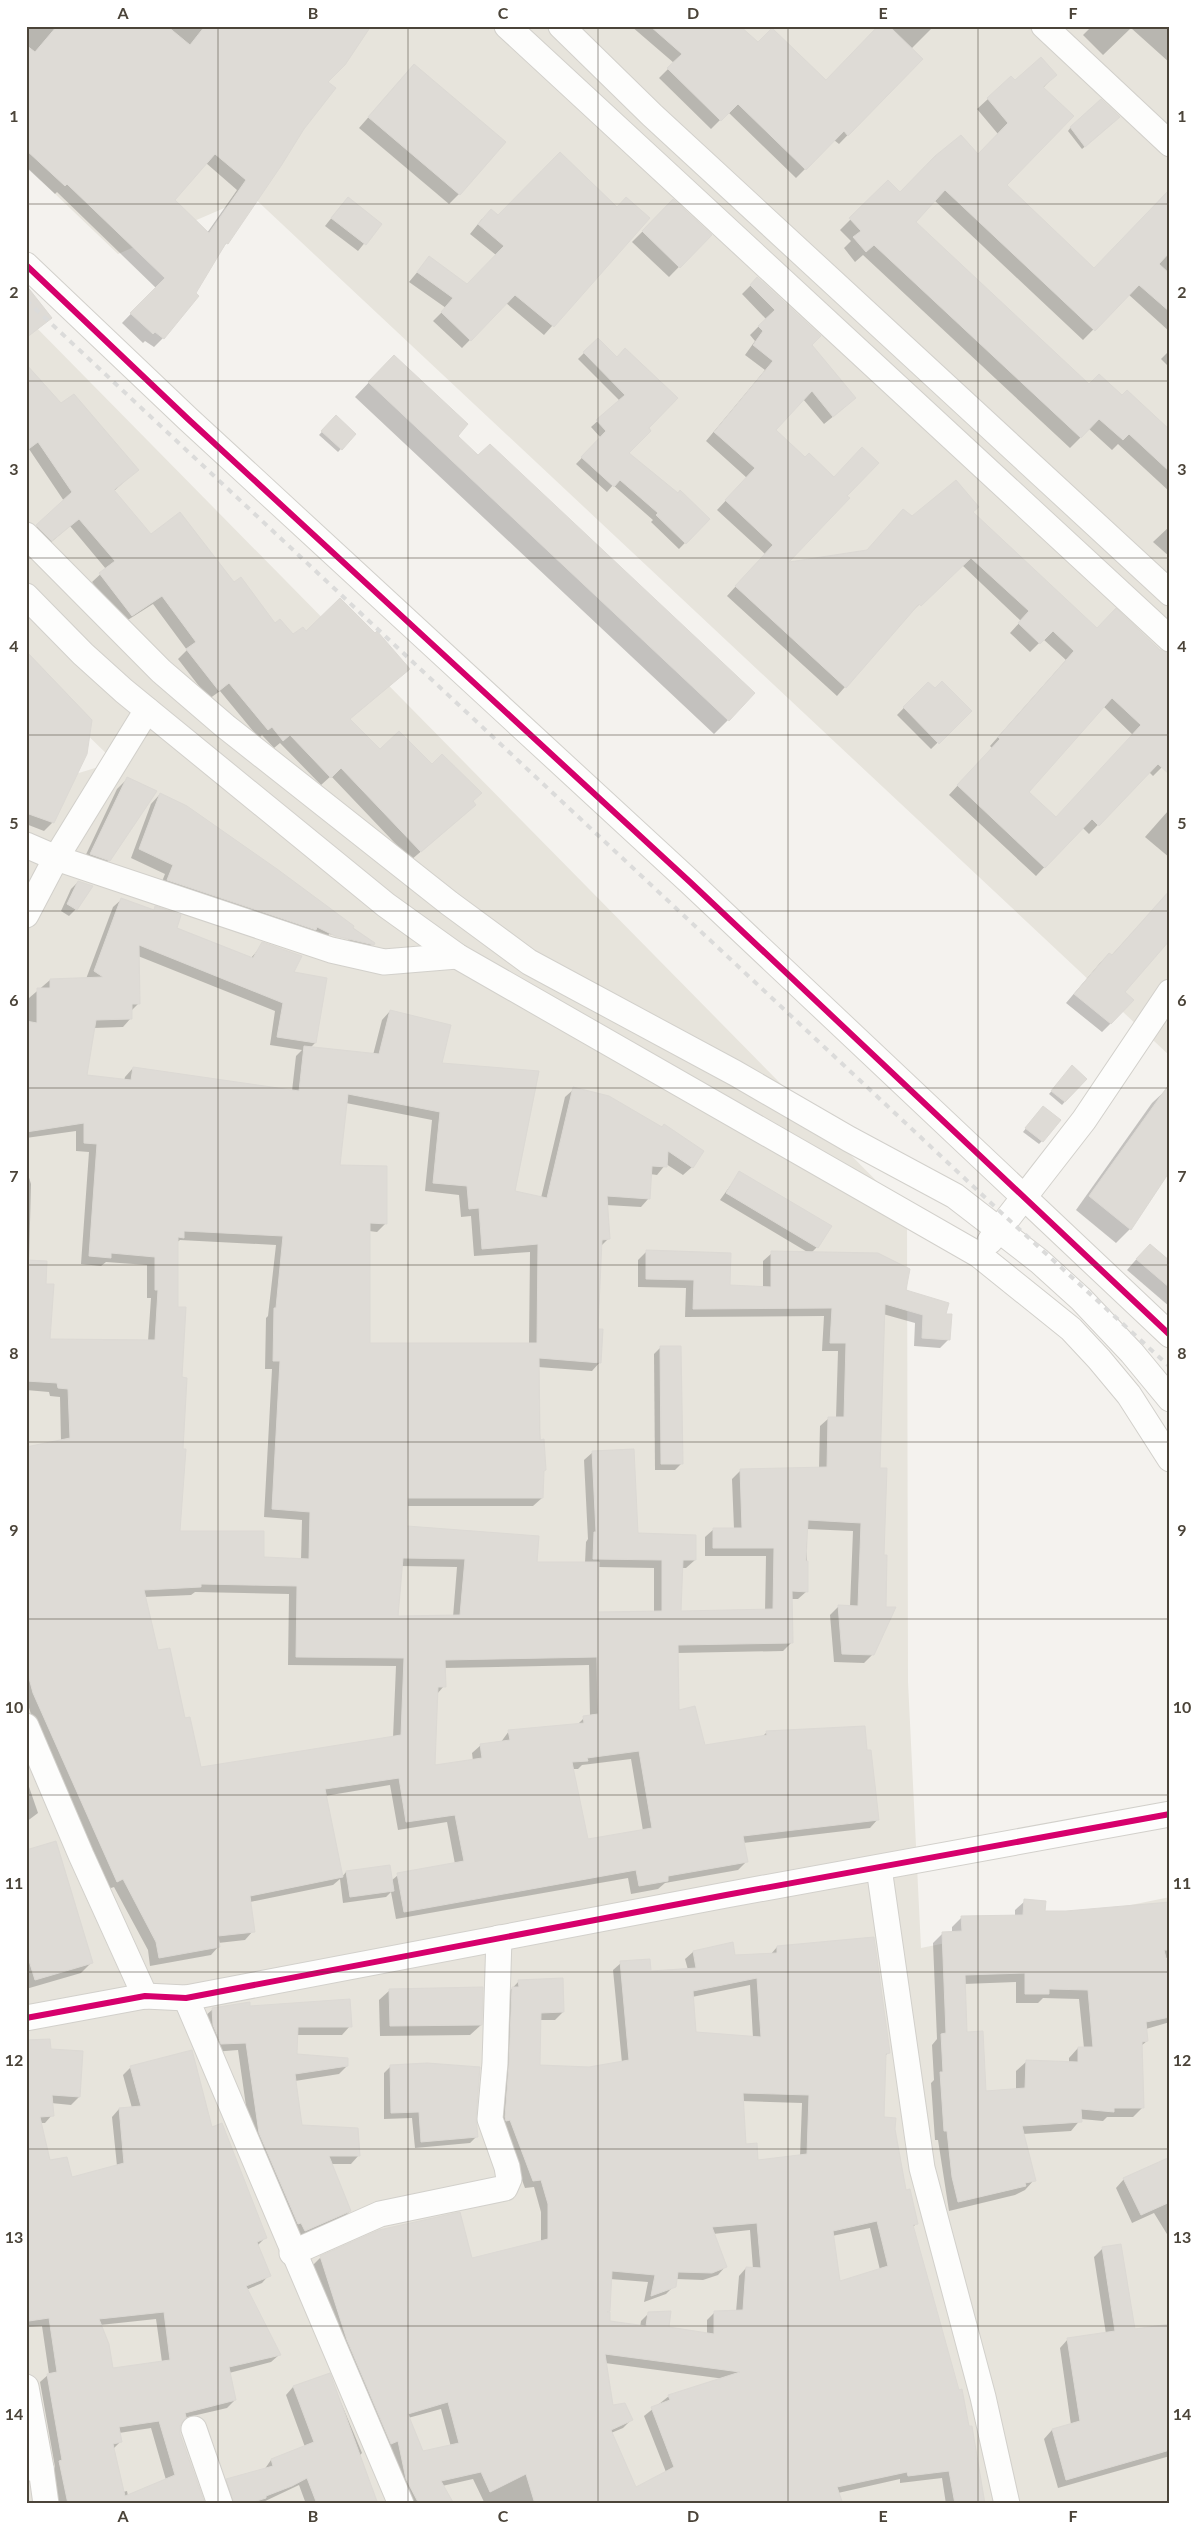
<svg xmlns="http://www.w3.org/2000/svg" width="1196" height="2530" viewBox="0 0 1196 2530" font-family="Lato,sans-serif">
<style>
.residential{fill:#e7e4dc}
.shadow{fill:#0003;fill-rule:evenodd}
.building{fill:#dedbd6;stroke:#dcd9d4;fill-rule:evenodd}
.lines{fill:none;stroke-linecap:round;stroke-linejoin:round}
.minor-casing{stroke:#d2d0cb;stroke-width:27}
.minor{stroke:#fdfdfc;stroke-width:25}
.rail{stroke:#dbdbda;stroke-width:4;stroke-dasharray:6 6;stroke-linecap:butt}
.cycleway-casing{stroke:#fff;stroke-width:9}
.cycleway{stroke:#d6006c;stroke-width:6}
.grid{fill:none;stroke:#4b4439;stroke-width:1;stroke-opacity:0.55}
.neatline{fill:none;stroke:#4b4439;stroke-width:2}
.grid-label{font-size:16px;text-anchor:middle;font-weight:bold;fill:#4b4439}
</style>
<rect width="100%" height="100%" fill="#f4f2ee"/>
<g class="residential">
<polygon points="26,26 1170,26 1170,1056 252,196 118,254 26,166"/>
<polygon points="26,317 907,1212 908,1682 921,1948 1170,1897 1170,2504 26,2504 26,789 115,762 26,675"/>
</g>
<g class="shadow">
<path d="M26,26H369L327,83L303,128L163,338L154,347L145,341L143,343L122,323L156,288L57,192L55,194L26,167ZM206,163L237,190L207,233L173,200Z"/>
<polygon points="631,26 738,26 758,44 826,82 877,29 874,26 934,26 911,49 921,59 839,144 834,140 796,178 728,112 711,129 659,78 674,63"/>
<polygon points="1092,26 1170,26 1170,63 1131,28 1103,55 1083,35"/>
<polygon points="414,65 459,194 449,204 359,128"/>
<polygon points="1055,75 1043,88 1005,185 1094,270 1170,189 1170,332 1128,294 1083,340 934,200 914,222 1089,386 1122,397 1170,432 1170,492 1118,444 1112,450 1089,429 1070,448 863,255 855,262 844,248 851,241 840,230 888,182 900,193 978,156 998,134 977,109 1011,78 1015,82"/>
<polygon points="1116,120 1082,149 1068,131 1071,127"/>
<polygon points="673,201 710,235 669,277 632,242"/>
<polygon points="341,206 380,224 358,251 325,226"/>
<polygon points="616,208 648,218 544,335 506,303 462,348 433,321 446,308 409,282 429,258 467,286 496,255 470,234 482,219"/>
<path d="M757,279L811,344L846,406L824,424L803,399L774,430L846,496L785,564L866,552L912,517L971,512L1170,759L1153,776L1149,772L1089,834L1082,827L1036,876L949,795L992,748L990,746L1066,660L1043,639L1030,652L1010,633L1021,621L962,565L910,613L837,696L727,596L765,554L717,510L747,478L706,441L765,370L745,355L755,341L750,335L766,319L742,294ZM1103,706L1133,735L1056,819L1028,792Z"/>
<polygon points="598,339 647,428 627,453 708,519 679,549 651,522 653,520 613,485 607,492 576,464 601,438 591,427 620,401 578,359"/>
<polygon points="1170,350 1170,368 1161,359"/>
<polygon points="394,356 456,436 728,720 714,734 355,397"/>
<polygon points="26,365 60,405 137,470 114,491 151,536 234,584 275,625 293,636 306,633 409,669 349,719 380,751 432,766 472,801 466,813 411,860 331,776 321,785 280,743 274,748 262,735 259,738 220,691 209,699 178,659 187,650 153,604 123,623 92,582 106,569 70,526 43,549 29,534 64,501 29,449 26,452"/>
<polygon points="336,417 355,434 338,452 319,435"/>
<polygon points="1170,526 1170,557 1153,542"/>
<polygon points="26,652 53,822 44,831 26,824"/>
<polygon points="928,683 935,690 970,711 931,749 897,715"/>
<polygon points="127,779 109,860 99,871 81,865 117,789"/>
<path d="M160,794L276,870L373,943L363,953L159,889L165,874L131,858L151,804ZM329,934L347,938L350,941L328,936Z"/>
<polygon points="1168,811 1170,812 1170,858 1145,837"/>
<polygon points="78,882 76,909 69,916 61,911 71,889"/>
<polygon points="1170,891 1170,942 1168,940 1123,992 1111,1023 1102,1032 1066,1003 1100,963 1109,954 1111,956"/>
<path d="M122,899L153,911L156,908L176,928L251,958L263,944L292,973L315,1043L310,1048L373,1055L382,1020L390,1011L441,1064L514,1192L541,1198L565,1097L574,1089L608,1097L692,1167L683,1175L666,1164L657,1175L650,1174L649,1198L641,1207L606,1205L608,1239L600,1247L596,1330L600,1362L592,1371L538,1367L542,1498L533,1506H407L406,1528L535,1563H585L586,1542L588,1539L584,1460L593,1452L637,1534L695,1560L686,1568H681L680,1612L765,1611L766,1556H705V1537L714,1529H734L732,1479L741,1470L819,1468L820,1426L829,1418H836L838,1351H822L824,1316L685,1317L686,1288L638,1287V1260L647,1251L728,1286L763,1288V1261L772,1253H809L720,1200L740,1172L817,1247L811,1253L905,1291L944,1315L949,1339L940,1348L914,1346L915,1323L883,1314L873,1654L864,1663L834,1662L830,1615L838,1607H850L853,1531L807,1529V1591L798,1599H791L792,1642L783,1651L677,1653L678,1711L704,1746L762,1737L767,1732L866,1752L878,1819L870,1828L743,1843L747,1861L738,1870L665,1883L658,1889L631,1894L628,1878L396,1919L391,1892L386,1897L343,1903L340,1879L333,1885L250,1902L253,1931L245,1940L218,1943L219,1946L211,1955L150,1966L148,1950L114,1887L108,1889L32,1718L26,1697V1449L61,1441L60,1397L50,1396L49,1392L26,1390V1168L31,1184L29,1262L45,1285L49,1341H148L151,1298H147V1265L106,1262L101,1266L81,1264L89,1152L76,1151V1131L26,1138V1022L29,1023V998L50,980L86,979L113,907ZM138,956L275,1011L270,1045L302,1050L296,1056L292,1091L133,1068L125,1077L124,1081L85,1076L94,1028L123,1027L131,1018V1011L139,1003ZM346,1103L432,1120L425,1191L459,1195L461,1217L471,1216L474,1256L530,1252L529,1344H368L369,1231L377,1232L386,1223L339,1167ZM180,1240L276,1245L268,1316L266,1318L265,1369H272L264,1517L302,1520L301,1560L263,1558L179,1532L181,1379L176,1308V1243ZM401,1566L457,1567L453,1617L397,1618ZM598,1567L654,1568V1612L596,1614ZM195,1592L289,1594L288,1665L396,1666L393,1738L200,1769L184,1719L157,1652L144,1597L191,1595ZM589,1665L590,1717L584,1718L577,1725L509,1731L501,1742L481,1745L472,1753L473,1761L434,1766L437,1694L444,1686V1668ZM631,1759L643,1831L587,1840L573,1769H578L582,1765ZM390,1785L398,1830L447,1822L455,1864L398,1875L391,1881L346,1872L342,1877L325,1796Z"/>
<polygon points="1070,1070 1085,1079 1062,1105 1049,1094"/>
<polygon points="1166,1090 1170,1168 1130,1229 1116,1243 1076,1210 1152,1103"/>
<polygon points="1040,1111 1042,1141 1039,1144 1023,1132"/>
<polygon points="1140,1255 1170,1262 1170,1307 1127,1270"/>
<polygon points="660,1348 681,1464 675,1470 655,1470 654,1354"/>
<polygon points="26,1778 38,1813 26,1822"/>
<polygon points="26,1852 92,1962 81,1973 26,1989"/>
<path d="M1025,1901L1044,1912H1067L1170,1903V1958H1165L1170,1980V2022L1146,2029L1147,2041L1141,2046L1143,2107L1133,2117H1107L1103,2121L1081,2119L1071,2131L1023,2134L1034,2180L1025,2190L1015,2195L949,2211L938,2140H935L931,2083L934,2080L932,2045L937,2039L933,1943L943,1933H952V1927L962,1917L1015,1916V1910ZM1016,1982V2003H1038L1043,1998L1079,1999L1084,2048H1078L1069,2058V2063L1026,2062L1016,2071V2090L985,2092L966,2033L964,1984Z"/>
<path d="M777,1947L888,2053L884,2057L883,2118L893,2129L905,2191L917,2223L913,2227L984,2504H946L942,2478L900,2483V2479L838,2493L841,2504H485L473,2479L442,2486L453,2504H406L340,2348L313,2265L321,2257L471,2260L541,2242V2212L534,2187L525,2188L502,2127L505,1996L519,1981L563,2012L555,2020H539L538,2066L589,2068L622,2063L613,1970L621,1963L650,1973L688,1970L685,1959L693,1952L734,1957L771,1954ZM750,1985L753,2038L695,2033L692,1997ZM742,2101L802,2103L800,2157L757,2162L745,2145ZM870,2228L880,2270L838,2283L832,2236ZM750,2230L753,2269L746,2268L739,2276L736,2312H715L707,2320V2334L667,2328L649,2313L641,2321L640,2327L608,2322L606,2314L609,2311L610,2279L648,2282L644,2302L666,2294L674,2286L676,2279L703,2280L718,2275L725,2267L713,2234ZM605,2363L725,2379L669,2396L644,2416L666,2472L636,2489L611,2433L623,2428L631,2420L612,2406ZM441,2409L451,2447L422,2453L408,2418Z"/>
<polygon points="390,1990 481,2025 470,2035 380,2036 379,2000"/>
<polygon points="249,2007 350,2026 342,2035 296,2035 296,2055 347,2066 339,2074 295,2081 301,2126 359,2155 351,2164 331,2164 350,2211 342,2219 297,2239 251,2141 238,2050 213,2052 204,2017 213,2009"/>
<path d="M26,2041L49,2050L79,2097L71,2105L51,2103L52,2115L45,2123H40L50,2162L71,2179L117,2166L112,2117L119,2109L132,2108L123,2075L131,2067L211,2129L265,2238L257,2246L269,2275L262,2283L246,2290L279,2355L271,2362L229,2373L235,2400L227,2408L184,2418L179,2425V2434L203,2504H58L52,2470L55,2467L40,2382L49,2374L42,2326L26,2327ZM156,2319L162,2362L112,2369L100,2325ZM151,2428L166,2480L128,2496L127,2491L123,2492L113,2449L120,2442L119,2433Z"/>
<polygon points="391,2066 474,2118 477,2136 470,2143 415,2148 412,2118 384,2119 384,2073"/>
<polygon points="1170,2158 1170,2239 1154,2213 1132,2223 1116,2188 1124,2179"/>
<polygon points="1103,2248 1134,2330 1170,2326 1170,2456 1058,2488 1044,2439 1052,2430 1071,2425 1060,2348 1068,2339 1106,2334 1094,2257"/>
<polygon points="329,2374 362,2453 359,2456 377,2504 306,2504 299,2485 259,2504 224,2504 219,2488 227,2480 264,2470 271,2460 305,2447 286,2395 293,2387"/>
</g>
<g class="building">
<path d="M57,26H167L190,45L205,26H371L345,65L328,82L336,88L304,129L281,166L228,244L226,243L196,293L199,296L164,339L155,332L153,334L130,313L165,278L67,184L65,186L26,150V45L35,52ZM215,154L246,180L209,233L175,200Z"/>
<polygon points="650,26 740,26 758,42 772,28 826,80 878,26 889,26 923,59 848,136 844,131 806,170 738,104 721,121 667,68 682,54"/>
<polygon points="1041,57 1057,75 1043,87 1074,116 1007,185 1094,268 1170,189 1170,252 1159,264 1170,274 1170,312 1139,285 1095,331 945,190 916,222 1089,384 1099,374 1122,395 1127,390 1170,430 1170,472 1129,434 1123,440 1099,419 1081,438 874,245 866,252 853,237 861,231 849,218 888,180 900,192 935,156 961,135 978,154 1008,123 987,98 1011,76 1015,80"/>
<polygon points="414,64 506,142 460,195 368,117"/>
<polygon points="1101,99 1120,117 1085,147 1070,127"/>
<polygon points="560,152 617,207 626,197 650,218 554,327 515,295 471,341 441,312 453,298 417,272 429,256 467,284 504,246 478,224 491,209 498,215"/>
<polygon points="348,197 382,224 366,245 331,218"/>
<polygon points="673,199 712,235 680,268 642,231"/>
<path d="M757,277L821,336L812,345L856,398L833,417L812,391L776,430L805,457L809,453L834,477L862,447L879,463L847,496L850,498L789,562L867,550L903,509L912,516L956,480L979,507L973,512L1097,628L1116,608L1160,650L1170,653V775L1158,764L1099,826L1092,819L1045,868L957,785L1000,739L998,737L1074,651L1053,631L1040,644L1018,623L1029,611L971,558L921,606L919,604L846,688L735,586L773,545L725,500L755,468L714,432L773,361L753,345L763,331L758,326L775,310L750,285ZM1112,698L1141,725L1056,817L1029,792Z"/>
<polygon points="26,285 52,318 26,338"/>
<polygon points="598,338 617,357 625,348 678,398 649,428 651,431 629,453 678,493 680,490 710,519 686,544 656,515 658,513 620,480 614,487 581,457 606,431 596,420 625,395 583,352"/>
<polygon points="394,355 468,424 458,436 478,455 490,444 755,693 729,721 368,382"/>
<polygon points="26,364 61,403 74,394 139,470 114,490 151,534 180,512 234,582 241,577 275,623 280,619 293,634 303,627 306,631 340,598 375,633 377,631 410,669 350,719 380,749 399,731 432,764 442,754 482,793 473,801 476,805 421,852 341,768 331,778 290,735 283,741 272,727 268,730 229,683 219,691 186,649 196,642 162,596 132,616 99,573 115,561 79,519 52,541 36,525 72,492 38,442 26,451"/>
<polygon points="336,415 356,434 342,450 321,431"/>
<polygon points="26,651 92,720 87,754 54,823 26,813"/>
<polygon points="942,681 972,711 939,744 903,707 928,682 935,688"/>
<polygon points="127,777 157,791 110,861 90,854"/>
<polygon points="160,793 187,806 277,869 354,926 353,928 375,943 374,945 335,936 317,927 316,930 167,880 173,865 139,849"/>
<polygon points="78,881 93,886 77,910 67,904"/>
<polygon points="1170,890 1170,940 1125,992 1134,1000 1111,1024 1074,994 1109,953 1112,955"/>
<path d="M121,898L154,910L155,906L181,915L177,928L253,958L262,942L302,956L294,972L327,978L316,1043L277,1037L283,1003L139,945L140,1004H132V1019L96,1020L87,1075L131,1080L133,1067L299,1091L304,1046L379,1054L390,1010L451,1025L442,1063L539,1071L515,1191L547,1198L573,1087L609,1096L662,1127L664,1124L704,1151L693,1168L668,1151L667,1167L652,1166L650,1199L607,1196L610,1239L602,1240L598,1329H603L601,1363L539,1358L540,1440L544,1439L546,1470L544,1471L543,1498H408L407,1526L539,1536L537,1562H599L598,1612L662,1611V1560L593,1559L594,1532H596L592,1451L634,1449L638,1533L696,1535V1560H683L681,1611L773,1609L774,1548H713V1528H742L740,1469L827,1467L828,1417H844L846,1343H830L832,1308L693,1309L694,1280L646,1279V1250L731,1253L730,1285L771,1287V1251L878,1253L910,1269L906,1290L949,1303L946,1314H952L950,1340L922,1338L923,1315L885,1304L880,1468H887L884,1555H887L886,1607H896L874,1655L842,1654L838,1605L858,1606L861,1523L808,1520L806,1561H808V1592L792,1591L793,1643L678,1645L679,1710L695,1706L705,1745L767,1735L766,1731L865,1726L867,1750H871L879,1820L743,1836L748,1862L668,1876V1881L639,1886L636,1870L404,1912L397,1873L464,1861L455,1815L406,1822L399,1778L325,1789L343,1877L250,1896L255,1932L218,1936L220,1947L159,1958L156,1942L123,1879L117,1882L33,1693L26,1667V1447L70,1438L68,1389L58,1388L57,1383L26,1381V1260L47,1261L46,1284H54L50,1339L155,1340L158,1290H155V1257L111,1253V1258L89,1256L97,1144L84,1143V1123L26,1132V1021L37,1023V988H50V979L103,977L94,971ZM348,1094L440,1112L433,1183L467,1186L469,1209L479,1208L482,1249L538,1244L537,1343H370V1223L387,1224V1166L340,1165ZM184,1231L283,1236L276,1308H274L273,1361H280L272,1509L310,1512L309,1559L264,1557V1531H180L186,1449H183L187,1378L182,1377L186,1307H178V1237L184,1238ZM403,1558L465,1559L460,1615L398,1616ZM201,1584L297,1586L296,1657L404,1658L401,1735L201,1767L190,1717L185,1718L170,1648L158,1650L144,1590L201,1587ZM597,1657L598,1714L583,1716L584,1723L508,1730L510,1740L480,1744L482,1758L435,1765L438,1687H446L445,1660ZM639,1751L652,1828L588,1839L572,1762L588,1761L587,1758Z"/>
<polygon points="1072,1065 1087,1079 1065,1102 1051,1091"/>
<polygon points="1170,1083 1170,1171 1131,1230 1089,1196"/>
<polygon points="1043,1106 1061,1120 1043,1142 1025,1128"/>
<polygon points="739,1171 832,1226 818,1248 726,1193"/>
<polygon points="1150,1244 1170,1261 1170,1288 1136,1259"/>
<polygon points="660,1346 681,1346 683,1464 661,1464"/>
<polygon points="56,1841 93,1963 35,1980 26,1951 26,1850"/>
<polygon points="390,1865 394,1891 350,1897 346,1871"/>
<path d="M1024,1899L1046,1901L1045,1911H1066L1170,1902V1950H1164L1170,1974V2017L1146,2022L1148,2041L1142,2042L1144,2108H1114V2112L1081,2109L1082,2122L1022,2126L1036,2181L1025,2183L1026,2186L958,2202L952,2177L947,2131H944L940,2072H943L941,2034L946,2033L942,1932L962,1931L961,1916L1023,1915ZM1025,1973V1994H1049V1989L1088,1990L1093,2047H1078V2062L1026,2060L1025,2088L986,2091L983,2031L967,2032L965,1975Z"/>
<path d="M874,1937L890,2053L886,2054L884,2117L896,2118L895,2129L906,2190L910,2189L918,2224L913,2225L959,2390L962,2389L969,2426H972L985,2504H955L949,2471L908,2476L907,2472L837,2487L843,2504H535L526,2474L490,2492L481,2472L441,2481L454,2504H419L406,2479L398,2441L391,2444L347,2340L320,2256L379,2230L460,2212L472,2258L548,2239V2204L541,2180L533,2181L510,2120L506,2121L505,2117L509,2064L512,1987H519L518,1980L563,1978L564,2012L541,2013L540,2065L589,2067L629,2060L620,1961L650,1959L651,1971L696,1968L693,1951L733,1942L735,1955L777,1953V1946ZM757,1978L761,2037L696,2032L693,1991ZM743,2093L809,2095L807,2154L758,2160L757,2143L746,2144ZM877,2221L888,2266L840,2281L833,2231ZM757,2223L761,2268L746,2267L743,2310L714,2311V2334L669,2327L671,2311L648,2312L646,2326L610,2321V2312H607L610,2311L612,2271L655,2275L651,2296L676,2287L678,2272L712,2273L727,2267L712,2227ZM605,2354L740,2372L668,2395L670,2400L651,2407L674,2467L636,2487L611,2430L633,2420L625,2403L613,2405ZM448,2402L459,2443L423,2451L408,2414Z"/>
<polygon points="483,1987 482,2025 390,2026 389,1989"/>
<polygon points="350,1999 352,2027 298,2027 297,2054 348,2058 348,2066 295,2074 302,2125 358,2128 360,2156 329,2156 351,2211 305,2231 301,2223 298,2224 259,2133 246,2043 221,2044 213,2025 212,2008 250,2002 250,2006"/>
<path d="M50,2039L51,2049L83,2051L80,2097L52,2095L54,2116L40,2117L50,2160L67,2157L72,2177L124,2163L119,2108L141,2106L130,2066L192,2050L212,2127L222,2123L267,2238L257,2242L271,2276L246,2286L281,2355L229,2367L236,2400L185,2413L186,2417L180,2426V2434L205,2504H68L59,2461L62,2460L47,2374L57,2372L49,2318L29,2321L26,2296V2040ZM164,2312L170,2360L113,2368L109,2344L99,2319ZM159,2421L175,2475L125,2496L113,2444L122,2442L119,2427Z"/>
<polygon points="427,2063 480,2067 476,2118 478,2137 421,2142 419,2112 391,2113 390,2065"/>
<polygon points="1170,2157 1170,2202 1141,2215 1123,2178"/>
<polygon points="1121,2244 1135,2329 1170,2324 1170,2450 1066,2480 1052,2429 1080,2421 1067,2338 1115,2331 1102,2247"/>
<polygon points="330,2373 378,2504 317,2504 307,2478 292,2486 266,2496 266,2498 247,2504 234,2504 226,2479 273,2466 271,2459 314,2442 293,2386"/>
</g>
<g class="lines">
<defs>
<g id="minor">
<polyline points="507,26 1170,639"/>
<polyline points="561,26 652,115 1170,593"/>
<polyline points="1044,26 1170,144"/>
<polyline points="26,265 188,419 690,882 1170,1335"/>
<polyline points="26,535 161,671 225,726 449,903 529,962 735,1073 849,1139 955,1196 1039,1261 1081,1299 1132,1353 1170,1399"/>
<polyline points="26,596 83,654 124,691 386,905 457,956 979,1255 1071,1329 1099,1359 1129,1395 1170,1459"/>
<polyline points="26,845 56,858 331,950 384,962 457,956"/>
<polyline points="26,915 56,858 147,710"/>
<polyline points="990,1241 1084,1120 1170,992"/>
<polyline points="26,1726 81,1855 145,1996"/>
<polyline points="879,1868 922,2168 983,2397 1007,2504"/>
<polyline points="186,1998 401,2504"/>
<polyline points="26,2018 145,1996 186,1998 726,1895 1170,1814"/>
<polyline points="292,2253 380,2214 505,2188 509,2179 507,2167 490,2119 495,2063 499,1938"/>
<polyline points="26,2387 41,2468"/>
<polyline points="194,2429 220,2504"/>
<polyline points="26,2468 41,2468 46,2504"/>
</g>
</defs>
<use href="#minor" class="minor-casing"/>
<use href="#minor" class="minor"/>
<polyline class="rail" points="26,300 1007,1218 1170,1367"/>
<defs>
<g id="cycleway">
<polyline points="26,265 188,419 690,882 1170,1335"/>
<polyline points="26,2018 145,1996 186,1998 726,1895 1170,1814"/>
</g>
</defs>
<use href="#cycleway" class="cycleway-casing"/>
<use href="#cycleway" class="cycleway"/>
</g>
<path class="grid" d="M218,26V2504M408,26V2504M598,26V2504M788,26V2504M978,26V2504M26,204H1170M26,381H1170M26,558H1170M26,735H1170M26,911H1170M26,1088H1170M26,1265H1170M26,1442H1170M26,1619H1170M26,1795H1170M26,1972H1170M26,2149H1170M26,2326H1170"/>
<rect width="1196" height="2530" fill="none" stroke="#ffffff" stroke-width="55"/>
<rect x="28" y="28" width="1140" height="2474" class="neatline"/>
<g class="grid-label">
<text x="123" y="19">A</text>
<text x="313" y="19">B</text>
<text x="503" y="19">C</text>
<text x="693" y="19">D</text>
<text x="883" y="19">E</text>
<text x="1073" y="19">F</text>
<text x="14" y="122">1</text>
<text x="1182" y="122">1</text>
<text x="14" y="298">2</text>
<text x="1182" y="298">2</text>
<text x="14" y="475">3</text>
<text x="1182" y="475">3</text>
<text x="14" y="652">4</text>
<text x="1182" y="652">4</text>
<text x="14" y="829">5</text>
<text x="1182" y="829">5</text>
<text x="14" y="1006">6</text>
<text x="1182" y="1006">6</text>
<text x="14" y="1182">7</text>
<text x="1182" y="1182">7</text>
<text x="14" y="1359">8</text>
<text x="1182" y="1359">8</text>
<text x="14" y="1536">9</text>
<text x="1182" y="1536">9</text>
<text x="14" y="1713">10</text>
<text x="1182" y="1713">10</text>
<text x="14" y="1889">11</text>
<text x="1182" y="1889">11</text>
<text x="14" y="2066">12</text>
<text x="1182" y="2066">12</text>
<text x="14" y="2243">13</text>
<text x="1182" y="2243">13</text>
<text x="14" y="2420">14</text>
<text x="1182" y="2420">14</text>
<text x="123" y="2522">A</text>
<text x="313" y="2522">B</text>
<text x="503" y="2522">C</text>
<text x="693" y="2522">D</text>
<text x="883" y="2522">E</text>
<text x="1073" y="2522">F</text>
</g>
</svg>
